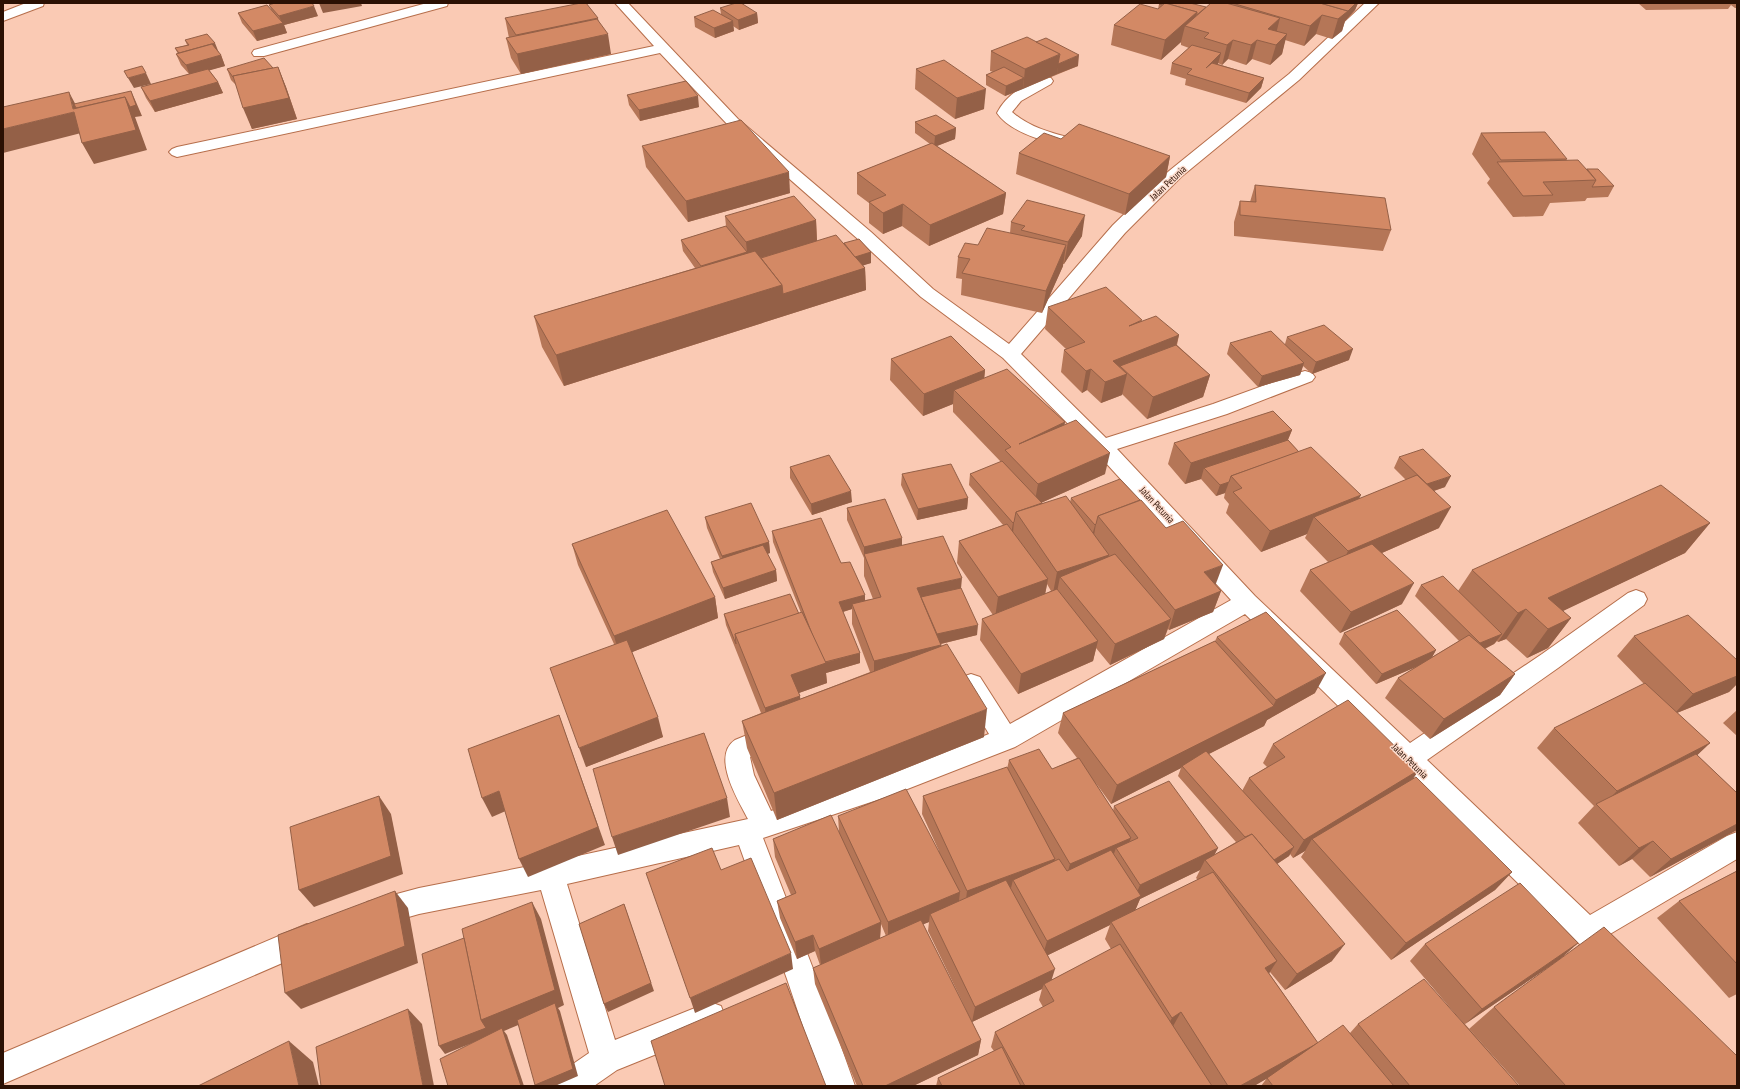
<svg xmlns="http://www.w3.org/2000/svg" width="1740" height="1089" viewBox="0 0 1740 1089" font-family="'PT Sans Narrow',sans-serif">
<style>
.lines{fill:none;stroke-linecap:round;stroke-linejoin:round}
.minor-casing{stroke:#b66e4b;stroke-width:2}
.minor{fill:#fff;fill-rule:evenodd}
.wall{fill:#b57657;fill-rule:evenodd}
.shaded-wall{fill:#946047}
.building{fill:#d38965;stroke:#946047}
.labels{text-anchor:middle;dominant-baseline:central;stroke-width:3;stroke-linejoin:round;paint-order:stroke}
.street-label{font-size:10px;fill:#2b1003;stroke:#fcdbcc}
</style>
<rect width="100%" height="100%" fill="#facab4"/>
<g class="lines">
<defs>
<g id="minor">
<polygon points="26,3 44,3 43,6 3,21 3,12"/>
<polygon points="427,3 448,3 447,6 264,56 254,56 252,53 254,50"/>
<path d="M615,3H628L738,119L871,232L933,289L1009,344L1113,225L1169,171L1289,74L1365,3H1379L1299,80L1181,177L1125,233L1021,354L1106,438L1213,404L1298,373L1305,371L1312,373L1315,377L1312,381L1227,414L1117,449L1255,596L1410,743L1542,654L1628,593L1636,590L1644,593L1647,599L1644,605L1558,668L1427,760L1590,915L1727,836L1737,832V859L1610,934L1623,947L1627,957L1623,967L1613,971L1603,967L1245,614L1015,747L892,795L763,838L817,979L855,1086H823L787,979L739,845L567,884L615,1040L710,1002L721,1006L725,1017L721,1028L617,1070L594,1086H552L557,1075L589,1053L541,890L419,914L377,926L367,922L363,912L367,902L419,888L550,862L748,819C738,800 711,756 735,740L774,724L783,727L787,735L783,743L761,751L750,757L754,775L771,811L890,772L989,734L959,684L962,677L971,674L980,677L1010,724L1231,600L1095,451L1003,358L921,297L859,240L728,125L660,53L177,157L172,155L169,152L172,149L177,147L654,46Z"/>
<path d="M1046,77L1051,78L1053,81L1051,84L1021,101L1012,112C1034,132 1067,136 1094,144L1097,147L1094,150L1089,152C1062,145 1013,137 997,113C1006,95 1026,82 1046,77Z"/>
<polygon points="307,924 317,928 321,938 317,948 3,1084 3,1053"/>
</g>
</defs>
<use href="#minor" class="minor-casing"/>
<use href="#minor" class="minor"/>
</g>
<g class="wall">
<polygon points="1229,3 1358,3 1355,10 1345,21 1342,31 1332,39 1316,34 1304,46 1285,40 1282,54 1270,65 1252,59 1246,65 1228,59 1222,65 1218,63 1218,64 1264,78 1261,88 1246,103 1185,85 1186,79 1170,74 1172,63 1189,48 1181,45 1181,42 1161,60 1111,45 1114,25 1158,9 1159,4 1206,7 1229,4"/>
<polygon points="1638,3 1737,3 1737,8 1735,8 1731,5 1728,9 1646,10"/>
<polygon points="269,5 318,16 284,25 287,33 257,41 242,23 238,13 271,9"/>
<polygon points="720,8 757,13 758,23 739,30 733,26 734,31 715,38 695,27 694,17 721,14"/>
<polygon points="505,18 598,21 611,54 521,74 511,58 506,38 509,38"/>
<polygon points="185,40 219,53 221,55 225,66 209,70 218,82 223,93 155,112 146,98 141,87 189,74 181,65 176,54 178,54 175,48 187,45"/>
<polygon points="991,51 1078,66 1005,96 986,85 986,75 993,72 990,71"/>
<polygon points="278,67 286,87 297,119 252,129 236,85 231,80 227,69 273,68"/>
<polygon points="916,69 984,109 955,119 915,89"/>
<polygon points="627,95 699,107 640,121 629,105"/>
<polygon points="915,122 956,128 955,139 937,146 1006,193 1003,214 929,246 902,226 883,234 869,223 869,203 857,194 857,173 930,144 915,133"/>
<polygon points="1481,133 1567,159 1566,160 1587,169 1614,186 1608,197 1587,198 1585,201 1550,203 1543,216 1513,217 1487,183 1490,179 1472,154"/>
<polygon points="1061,139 1170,156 1166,177 1125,215 1016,174 1019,153"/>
<polygon points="642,146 790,193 688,222 646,167"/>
<polygon points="1255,185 1391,230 1383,251 1234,236 1234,222 1240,201 1250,202"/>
<polygon points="725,216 816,220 817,241 844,243 871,252 871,263 863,265 865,268 866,290 564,386 542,347 534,316 695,268 683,251 681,240 726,226"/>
<polygon points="1011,222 1082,236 1064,264 1063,264 1063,266 1042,313 961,295 962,279 956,278 958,257 978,245 1010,233"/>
<polygon points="1048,307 1142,321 1179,335 1177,345 1210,375 1203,397 1147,419 1122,394 1122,395 1101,403 1087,390 1082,393 1061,372 1064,350 1066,349 1045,329"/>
<polygon points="1287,337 1349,360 1312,374 1303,366 1300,375 1258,387 1227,354 1230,343 1285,344"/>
<path d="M891,359L985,370L984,378L1065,422L1064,425L1105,474L1041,503H1042L1070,502L1071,498L1215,585L1221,591L1213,612L1169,630L1168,629L1164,639L1110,665L1096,648L1093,661L1018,694L980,640L982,619L993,615L957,563L959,541L1003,525L969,485L970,474L1001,462L953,412V404L923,416L890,380ZM1047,584L1051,591L1045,594Z"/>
<polygon points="1292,430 1288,440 1299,452 1359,499 1406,480 1394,468 1399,457 1445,487 1434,491 1439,528 1382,553 1402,604 1340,633 1300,591 1310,570 1328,562 1305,538 1307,534 1261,552 1226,513 1229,504 1224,498 1225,493 1216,496 1201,479 1185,484 1168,464 1174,443"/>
<polygon points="790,467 852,502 812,515 790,478"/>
<polygon points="902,474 968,498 967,509 917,520 901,485"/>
<path d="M847,508L902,546L961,588L977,635L941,644L984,737L777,820L747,748L742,721L761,713L726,625L724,614H799L801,613L773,542L772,531L841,563L865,600L873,599L864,576V558L847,520ZM852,609V624L870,672L800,699L799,693L827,683L826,673L860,663L843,612Z"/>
<polygon points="705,517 769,542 770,553 767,554 776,570 777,581 725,599 713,572 711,562 720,559 707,528"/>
<polygon points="1710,523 1685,553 1562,611 1571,618 1548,648 1527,658 1506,639 1498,642 1497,641 1494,644 1485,649 1515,674 1500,695 1430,739 1385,698 1398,678 1416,667 1376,684 1339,644 1344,633 1436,650 1432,657 1459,641 1415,596 1421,585 1458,591 1472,570"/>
<polygon points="572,544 715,597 718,618 632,652 663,737 586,767 614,644 578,565"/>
<polygon points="1634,636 1737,660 1737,684 1729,692 1677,713 1710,743 1697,755 1737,793 1737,830 1650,877 1632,859 1619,866 1578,823 1594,806 1537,748 1554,728 1644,684 1617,656"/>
<path d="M1217,637L1315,693L1267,720L1264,726L1209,754L1242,791L1249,778L1267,767L1263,763L1273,744L1419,770L1412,780L1512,872L1495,890L1391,960L1301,857L1305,851L1293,858L1290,854L1289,856L1277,864L1332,961L1285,990L1270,972L1269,973L1318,1043L1350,1033L1358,1024L1463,1023L1410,961L1425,944L1578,943L1559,960L1465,1024L1519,1086H1261L1267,1078L1254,1086H936L938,1078L994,1051L991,1047L995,1032L1043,1007L1039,1000L1042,989L972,1022L928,931L929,922L923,924L981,1040L978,1055L913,1086H857L815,984L813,968L820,965L815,951L797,959L780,918L777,901L791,895L775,857L773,839L839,832L838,816L939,851L922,814L923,796L1007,769L1009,760L1052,769L1077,758L1058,733L1063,713L1215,641ZM1181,768L1178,776L1236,842L1214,855L1218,848L1114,806L1113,811L1095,782L1111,804ZM1200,870L1196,878L1198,880L1135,911L1140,899ZM881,924L886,936L880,938ZM1110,925L1105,939L1111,949L1052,980L1048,955Z"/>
<polygon points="1737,710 1737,736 1723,723"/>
<polygon points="1737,871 1737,994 1729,998 1657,918 1679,901"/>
<polygon points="1494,1007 1737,1086 1520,1086 1469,1029"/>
</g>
<g class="shaded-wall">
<polygon points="319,3 361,3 362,6 323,13"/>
<polygon points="1356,3 1358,3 1355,10 1345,21 1342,31 1332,39 1338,19"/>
<polygon points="314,6 318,16 284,25 287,33 257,41 253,31 282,23 279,16"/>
<polygon points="1197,12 1195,22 1185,26 1181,42 1161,60 1165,40"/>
<polygon points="757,13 758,23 739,30 738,20"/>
<polygon points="1322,15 1316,34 1304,46 1310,26"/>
<polygon points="598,18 601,36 608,34 611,54 521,74 517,54 520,53 516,35"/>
<polygon points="1280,18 1275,38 1268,29"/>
<polygon points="733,21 734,31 715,38 714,28"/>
<polygon points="1287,34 1282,54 1270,65 1276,45"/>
<polygon points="1233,40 1228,59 1222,65 1227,45"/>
<polygon points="1257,40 1252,59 1246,65 1251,45"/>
<polygon points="215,43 219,53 183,63 179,53"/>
<polygon points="1221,53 1218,64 1204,79 1206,68"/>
<polygon points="1060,54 1057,74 1023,89 1025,69"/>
<polygon points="221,55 225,66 190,76 186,65"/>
<polygon points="1079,55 1078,66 1057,74 1058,64"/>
<polygon points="278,67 286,87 297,119 252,129 243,108"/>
<polygon points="146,73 151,84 134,88 128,78"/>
<polygon points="1024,78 1023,89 1005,96 1006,86"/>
<polygon points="1264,78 1261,88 1246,103 1249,93"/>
<polygon points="218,82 223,93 155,112 150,101"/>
<polygon points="986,89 984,109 955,119 957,98"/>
<polygon points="131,91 136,102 142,116 135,117 147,150 94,164 82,143 69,92 80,113 125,97"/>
<polygon points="698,96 699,107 640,121 639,110"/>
<polygon points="74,112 85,132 3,153 3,129"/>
<polygon points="956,128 955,139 934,147 935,136"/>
<polygon points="1170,156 1166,177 1125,215 1129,194"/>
<polygon points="789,172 790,193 688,222 686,201"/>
<polygon points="1006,193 1003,214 929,246 930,225"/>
<polygon points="903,204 902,226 883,234 883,213"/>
<polygon points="1085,215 1082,236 1064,264 1068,242"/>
<polygon points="816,220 817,242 756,259 701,266 747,252 746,242"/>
<polygon points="1066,245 1063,266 1042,313 1046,291"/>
<polygon points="871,252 871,263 849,270 848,259"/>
<polygon points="865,268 866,290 564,386 556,355 782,285"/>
<polygon points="1179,335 1173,357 1120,366 1118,377 1127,374 1122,395 1101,403 1105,382 1113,361"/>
<polygon points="1353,349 1349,360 1312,374 1316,362"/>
<polygon points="1304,363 1300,375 1258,387 1262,376"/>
<polygon points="1091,369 1087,390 1082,393 1086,371"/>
<polygon points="985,370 983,392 954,390 953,404 923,416 924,394"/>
<polygon points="1210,375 1203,397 1147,419 1153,397"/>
<polygon points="1065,422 1061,444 1019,444"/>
<polygon points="1292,430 1283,451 1204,468 1201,479 1185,484 1191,463"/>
<polygon points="1110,453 1105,474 1034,506 1038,484"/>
<polygon points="1451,476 1445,487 1421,495 1427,484"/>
<polygon points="1229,482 1225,493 1216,496 1220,485"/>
<polygon points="851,491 852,502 812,515 811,504"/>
<polygon points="1361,495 1350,516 1314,517 1307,534 1261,552 1270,531"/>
<polygon points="968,498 967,509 917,520 918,509"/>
<polygon points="1451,507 1439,528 1338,572 1348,551"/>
<polygon points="1014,522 1013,533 1011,534 1013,523"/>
<polygon points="1710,523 1685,553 1540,622 1548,598"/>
<polygon points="1096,524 1094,535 1092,536 1095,525"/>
<polygon points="902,538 902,549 864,554 864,558 864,547"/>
<polygon points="769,542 770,553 724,567 722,556"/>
<polygon points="1109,555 1104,576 1060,577 1057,592 1053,593 1057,572"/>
<polygon points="1223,565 1215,586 1204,572"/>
<polygon points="776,570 777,581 725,599 723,588"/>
<polygon points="962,578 960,599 921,608 917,588"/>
<polygon points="1048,579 1044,600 995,618 998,597"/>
<polygon points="1414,583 1402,604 1340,633 1351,612"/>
<polygon points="1221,591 1213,612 1169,630 1175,610"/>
<polygon points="865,595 865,606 852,604 852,609 839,613 839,602"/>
<polygon points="715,597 718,618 620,657 614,636"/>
<polygon points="1526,609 1506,639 1498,642 1518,613"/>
<polygon points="1571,618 1548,648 1527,658 1548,629"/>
<polygon points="1171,619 1164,639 1110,665 1115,644"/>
<polygon points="978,625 977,635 932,646 933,635"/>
<polygon points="1502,634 1494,644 1473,654 1480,643"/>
<polygon points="1098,641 1093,661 1018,694 1021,674"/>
<polygon points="941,645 940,665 874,681 874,661"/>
<polygon points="1436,650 1430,661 1376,684 1382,674"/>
<polygon points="860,653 860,663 826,673 827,683 793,695 791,675 824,663"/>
<polygon points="1326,673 1315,693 1267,720 1264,726 1183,767 1182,766 1181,768 1111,804 1117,785 1273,706 1276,700"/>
<polygon points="1515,674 1500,695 1430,739 1444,719"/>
<polygon points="1737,676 1737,684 1729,692 1674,714 1693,694"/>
<polygon points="800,696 802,716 767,728 765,708"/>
<polygon points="987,709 984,737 777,820 774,793"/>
<polygon points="559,715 605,845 528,877 519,859"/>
<polygon points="658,717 663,737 586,767 579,748"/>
<polygon points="1710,743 1690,762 1600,808 1617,791"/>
<polygon points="1419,770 1405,790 1312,839 1305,851 1293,858 1304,840"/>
<polygon points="499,791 508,810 492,817 482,798"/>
<polygon points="379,796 391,814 403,874 314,907 299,890"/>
<polygon points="727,798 730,817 618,855 612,837"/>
<polygon points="1737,824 1737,830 1735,831 1650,877 1671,859"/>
<polygon points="1131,838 1124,856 1116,848 1111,862 1065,882 1070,864"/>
<polygon points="1653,841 1632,859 1619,866 1639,848"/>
<polygon points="1294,847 1289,856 1263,873 1268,864"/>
<polygon points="1218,848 1209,865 1205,860 1200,870 1140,899 1134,913 1111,922 1110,925 1042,958 1047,941 1134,899 1140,885"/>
<polygon points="1055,859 1050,877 1013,880 1010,892 965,908 967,891"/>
<polygon points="1512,872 1495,890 1391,960 1406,943"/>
<polygon points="395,891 408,908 418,963 301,1009 285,993"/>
<polygon points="960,892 958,909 930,914 929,922 888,939 888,922"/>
<polygon points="532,902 541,919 564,1005 558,1008 560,1011 578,1076 555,1086 535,1086 535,1085 557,1009 504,1031 507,1035 524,1086 521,1086 492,1035 445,1054 439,1046 481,1020"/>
<polygon points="624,904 654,991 608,1012 604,1004"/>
<polygon points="881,922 880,939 821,965 819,949"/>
<polygon points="813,935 815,951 797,959 795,942"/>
<polygon points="1578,943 1559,960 1465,1024 1482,1009"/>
<polygon points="1345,944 1332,961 1285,990 1297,974"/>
<polygon points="791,953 793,969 695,1013 690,998"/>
<polygon points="1277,961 1266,978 1265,968"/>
<polygon points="1055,969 1050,985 1044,984 1042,989 972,1022 975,1007"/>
<polygon points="408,1009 422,1024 434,1086 423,1086"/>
<polygon points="1181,1012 1172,1028 1163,1033 1172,1018"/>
<polygon points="981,1040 978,1055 913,1086 885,1086"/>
<polygon points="289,1041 313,1062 319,1086 299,1086"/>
<polygon points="1318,1043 1305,1057 1254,1086 1240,1086"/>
</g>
<g class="building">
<polygon points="275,3 312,3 314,6 279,16 269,5"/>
<polygon points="581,3 586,3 598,18 516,35 505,18"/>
<polygon points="736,3 741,3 757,13 738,20 720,8"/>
<polygon points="1161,3 1190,3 1206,7 1197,15 1197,12 1165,3 1163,5 1159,4"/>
<polygon points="1165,3 1197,12 1165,40 1114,25 1140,4 1158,9"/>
<polygon points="1211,3 1226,3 1280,18 1268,29 1287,34 1276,45 1257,40 1251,45 1233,40 1227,45 1204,38 1209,33 1185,26"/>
<polygon points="1232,3 1320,3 1348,11 1338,19 1322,15 1310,26"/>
<polygon points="1320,3 1356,3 1348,11"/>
<polygon points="267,5 283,23 253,31 238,13"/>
<polygon points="713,10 733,21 714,28 694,17"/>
<polygon points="597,19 608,34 517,54 506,38"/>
<polygon points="207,34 215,43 179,53 175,48 189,45 185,40"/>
<polygon points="1027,37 1060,54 1025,69 991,51"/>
<polygon points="1046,38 1079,55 1058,64 1060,54 1036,42"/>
<polygon points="212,44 221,55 186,65 176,54"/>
<polygon points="1192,45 1221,53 1206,68 1212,63 1264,78 1249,93 1187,74 1192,69 1172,63"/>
<polygon points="264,58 273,68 233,76 233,77 227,69"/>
<polygon points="944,60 986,89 957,98 916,69"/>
<polygon points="142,66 146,73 128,78 124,71"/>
<polygon points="278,67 289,98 243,108 233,76"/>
<polygon points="1004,67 1024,78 1006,86 986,75"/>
<polygon points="208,69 218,82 150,101 141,87"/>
<polygon points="686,81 698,96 639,110 627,95"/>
<polygon points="131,91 136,105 130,107 125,97 76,108 74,104"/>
<polygon points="69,92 73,109 125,97 136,130 82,143 74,112 3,129 3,107"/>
<polygon points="936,115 956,128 935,136 915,122"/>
<polygon points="741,120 789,172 686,201 642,146"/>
<polygon points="1079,124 1170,156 1129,194 1019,153 1044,133 1061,139"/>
<polygon points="1545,132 1567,159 1501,160 1481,133"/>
<polygon points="932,143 1006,193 930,225 903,204 883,213 869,202 886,195 857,173"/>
<polygon points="1578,160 1596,180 1543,182 1553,195 1523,196 1497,162"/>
<polygon points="1587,169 1598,169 1614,186 1592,187 1596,180"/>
<polygon points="1255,185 1385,198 1391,230 1240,215 1240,201 1256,202"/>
<polygon points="794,196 816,220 746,242 725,216"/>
<polygon points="1027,200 1085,215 1068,242 1021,230 1025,226 1011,222"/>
<polygon points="726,226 747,252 701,266 681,240"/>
<polygon points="987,228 1066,245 1046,291 962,273 970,259 958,257 965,243 978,245"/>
<polygon points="836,235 865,268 783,294 782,285 761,258"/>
<polygon points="859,239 871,252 855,257 844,243"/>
<polygon points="755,251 782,285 556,355 534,316"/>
<polygon points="1106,287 1142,320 1129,326 1156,316 1179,335 1113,361 1127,374 1105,382 1091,369 1086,371 1064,350 1085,342 1048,307"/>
<polygon points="1324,325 1353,349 1316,362 1287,337"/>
<polygon points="1271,331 1304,363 1262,376 1230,343"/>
<polygon points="951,336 985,370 924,394 891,359"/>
<polygon points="1176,345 1210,375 1153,397 1120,366"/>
<polygon points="1007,369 1065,422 1019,444 1076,420 1110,453 1038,484 1005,450 1011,447 954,390"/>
<polygon points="1273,411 1292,430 1191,463 1174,443"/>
<polygon points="1288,440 1299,452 1231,476 1229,482 1220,485 1204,468"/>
<polygon points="1311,447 1361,495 1270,531 1233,492 1242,488 1231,476"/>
<polygon points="1423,449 1451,476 1427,484 1399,457"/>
<polygon points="829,455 851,491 811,504 790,467"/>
<polygon points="1002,461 1042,503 1016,512 1014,522 1013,523 970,474"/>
<polygon points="951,464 968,498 918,509 902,474"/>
<polygon points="1417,475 1451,507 1348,551 1314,517"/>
<polygon points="1120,479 1140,500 1098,516 1096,524 1095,525 1071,498"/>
<polygon points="1661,485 1710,523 1548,598 1571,618 1548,629 1526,609 1518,613 1472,570"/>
<polygon points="1066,496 1109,555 1057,572 1016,512"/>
<polygon points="885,499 902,538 864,547 847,508"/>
<polygon points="1141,500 1166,528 1183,521 1223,565 1204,572 1221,591 1175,610 1098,516"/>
<polygon points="751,503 769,542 722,556 705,517"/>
<polygon points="667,510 715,597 614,636 572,544"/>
<polygon points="821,518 841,563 850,562 865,595 839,602 860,653 825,662 814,639 772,531"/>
<polygon points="1007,524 1048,579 998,597 959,541"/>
<polygon points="943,536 962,578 917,588 941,645 874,661 852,604 881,597 864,554"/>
<polygon points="1372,544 1414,583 1351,612 1310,570"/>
<polygon points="763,545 776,570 723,588 711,562"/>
<polygon points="1115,554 1171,619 1115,644 1060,577"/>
<polygon points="1443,576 1502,634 1480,643 1421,585"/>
<polygon points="961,588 978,625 937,634 921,597"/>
<polygon points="1057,589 1098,641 1021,674 982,619"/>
<polygon points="790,594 799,614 735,634 736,644 724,614"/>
<polygon points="1397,610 1436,650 1382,674 1344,633"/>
<polygon points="802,612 826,663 791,675 800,696 765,708 735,634"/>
<polygon points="1266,612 1326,673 1276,700 1217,637"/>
<polygon points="1688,615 1737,660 1737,676 1693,694 1634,636"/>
<polygon points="1469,635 1515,674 1444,719 1398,678"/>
<polygon points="627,640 658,717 579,748 550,668"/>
<polygon points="1215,641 1274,706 1117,785 1063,713"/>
<polygon points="947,644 987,709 774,793 742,721"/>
<polygon points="1645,683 1710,743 1617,791 1554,728"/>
<polygon points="1348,700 1419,770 1304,840 1249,778 1285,757 1273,744"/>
<polygon points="559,715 598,827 519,859 499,791 482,798 468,749"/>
<polygon points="704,733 727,798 612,837 593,769"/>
<polygon points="1039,749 1052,769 1079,758 1131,838 1070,864 1009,760"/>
<polygon points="1206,751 1294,847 1274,860 1252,834 1245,837 1182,766"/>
<polygon points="1696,754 1737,793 1737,824 1671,859 1653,841 1639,848 1596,804"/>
<polygon points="1007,767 1055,859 967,891 923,796"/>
<polygon points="1416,777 1512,872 1406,943 1312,839"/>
<polygon points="1169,781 1218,848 1140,885 1116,848 1138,838 1114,806"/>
<polygon points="906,789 960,892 888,922 838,816"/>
<polygon points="379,796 391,856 299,890 290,827"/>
<polygon points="831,815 881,922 819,949 813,935 795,942 777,901 796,893 773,839"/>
<polygon points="1252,834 1345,944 1297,974 1205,860"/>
<polygon points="712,848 721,870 751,858 791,953 690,998 646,873"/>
<polygon points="1111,850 1141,896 1047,941 1013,880 1059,859 1067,871"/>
<polygon points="1737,871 1737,964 1679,901"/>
<polygon points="1213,872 1277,961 1265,968 1318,1043 1240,1086 1228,1086 1181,1012 1172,1018 1111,922"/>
<polygon points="1006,880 1055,969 975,1007 930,914"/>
<polygon points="1520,883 1578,943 1482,1009 1425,944"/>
<polygon points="395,891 405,946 285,993 278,935"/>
<polygon points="532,902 555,990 481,1020 462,929"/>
<polygon points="624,904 651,983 604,1004 579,924"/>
<polygon points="921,920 981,1040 885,1086 863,1086 813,968"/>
<polygon points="1604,927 1737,1056 1737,1086 1566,1086 1494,1007"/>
<polygon points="464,938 481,1020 486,1028 439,1046 422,954"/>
<polygon points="1120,944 1212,1086 1025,1086 995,1032 1054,1001 1044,984"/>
<polygon points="1424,979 1519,1086 1410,1086 1358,1024"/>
<polygon points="786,983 826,1086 665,1086 651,1041"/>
<polygon points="555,1003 573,1069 535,1085 517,1020"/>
<polygon points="408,1009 423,1086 321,1086 316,1047"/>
<polygon points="1343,1025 1394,1086 1273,1086 1267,1078"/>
<polygon points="502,1028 521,1086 448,1086 440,1059"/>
<polygon points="289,1041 299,1086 198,1086"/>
<polygon points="1002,1047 1021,1086 942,1086 938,1078"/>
</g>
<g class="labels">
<g class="street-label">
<text transform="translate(1168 183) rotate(-43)">Jalan Petunia</text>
<text transform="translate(1157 505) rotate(47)">Jalan Petunia</text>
<text transform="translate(1410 761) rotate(44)">Jalan Petunia</text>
</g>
</g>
<rect width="1740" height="1089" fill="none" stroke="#2b1003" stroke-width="8"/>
</svg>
